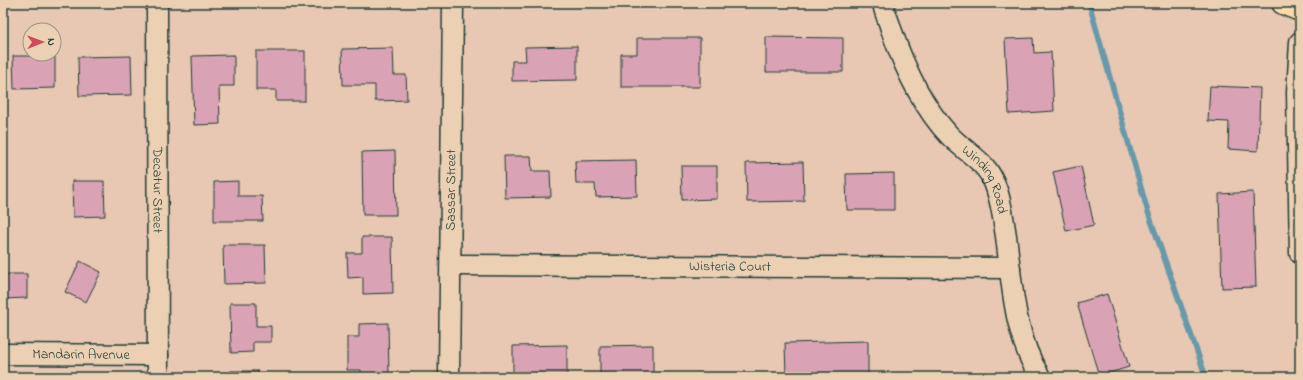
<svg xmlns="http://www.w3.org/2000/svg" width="1303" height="380" viewBox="0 0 1303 380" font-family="'Indie Flower',sans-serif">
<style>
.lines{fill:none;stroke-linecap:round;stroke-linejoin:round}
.stream{stroke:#669aaa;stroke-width:5.5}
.building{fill:#daa2b5;stroke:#1f3d34}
.minor-casing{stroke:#1f3d34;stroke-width:23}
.major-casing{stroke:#1f3d34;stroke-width:25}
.minor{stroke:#ecd0b3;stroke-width:20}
.major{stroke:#fddcac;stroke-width:22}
.labels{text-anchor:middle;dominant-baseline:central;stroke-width:3.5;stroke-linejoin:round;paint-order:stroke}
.street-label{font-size:14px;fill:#1f3d34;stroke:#ecd0b3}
</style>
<rect width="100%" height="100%" fill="#e8c7b3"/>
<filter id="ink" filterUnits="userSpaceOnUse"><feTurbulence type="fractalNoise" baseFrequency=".025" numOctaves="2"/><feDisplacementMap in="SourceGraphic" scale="8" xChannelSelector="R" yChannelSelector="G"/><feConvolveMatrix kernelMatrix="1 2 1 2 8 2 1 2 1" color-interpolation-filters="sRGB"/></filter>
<g filter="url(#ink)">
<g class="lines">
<polyline class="stream" points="1089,3 1147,209 1206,377"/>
</g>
<g class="building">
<polygon points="766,37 843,38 843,72 766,72"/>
<polygon points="637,38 700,38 700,87 621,87 621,54 637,54"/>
<polygon points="1033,38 1034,53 1051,52 1054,111 1009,114 1005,39"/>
<polygon points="577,46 577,80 512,81 512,61 526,61 525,47"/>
<polygon points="393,48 394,75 406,75 407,100 375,101 375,85 343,85 342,49"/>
<polygon points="256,51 305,51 305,101 276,101 276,90 256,90"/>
<polygon points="234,55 234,86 219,86 220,124 194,125 192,56"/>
<polygon points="13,56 55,56 55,88 14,89"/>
<polygon points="131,56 132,95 79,96 78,57"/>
<polygon points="1210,86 1260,88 1258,151 1228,149 1229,122 1208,121"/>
<polygon points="395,151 396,215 363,215 362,152"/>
<polygon points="504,156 531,156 532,171 550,171 551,197 505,198"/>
<polygon points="636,160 637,196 596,197 595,184 576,184 575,161"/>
<polygon points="803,162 804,201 747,202 746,163"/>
<polygon points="681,166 717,166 717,199 682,200"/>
<polygon points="1081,166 1094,225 1066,231 1053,172"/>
<polygon points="894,173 894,210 847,210 846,174"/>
<polygon points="72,181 104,181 105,216 73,217"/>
<polygon points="238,181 238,196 262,196 263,221 214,221 214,182"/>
<polygon points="1253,192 1256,287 1222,288 1219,194"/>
<polygon points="362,237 392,237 393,293 363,294 363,277 348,278 347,253 362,253"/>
<polygon points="223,245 265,245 266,283 224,284"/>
<polygon points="80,261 101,272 86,302 65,292"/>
<polygon points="3,274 27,274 27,298 3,299"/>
<polygon points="1107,294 1129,367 1099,376 1077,303"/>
<polygon points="230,303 256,303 256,326 271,326 271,342 253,342 253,352 231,353"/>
<polygon points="388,323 389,377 361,377 361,370 347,370 347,337 359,337 359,324"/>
<polygon points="868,341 868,377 786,377 785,343"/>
<polygon points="567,345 567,375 513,376 513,346"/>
<polygon points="653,345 653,377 600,377 600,346"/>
<rect x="231" y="371" width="27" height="6"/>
</g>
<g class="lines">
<defs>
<g id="minor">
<path id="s1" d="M157,3L158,377"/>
<path id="s2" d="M883,3C884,12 889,21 891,29C904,67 921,105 949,135C963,150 985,161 993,180C1001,197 1003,218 1006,236C1012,284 1014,335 1040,377"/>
<polyline points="1300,42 1297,92 1300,253"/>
<path id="s3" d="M451,265L1010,268"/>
<path id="s4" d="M3,354L158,355"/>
<path id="s5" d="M449,377L453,3"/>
</g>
<polyline id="major" points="1283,3 1300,10"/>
</defs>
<use href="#minor" class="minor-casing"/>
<use href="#major" class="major-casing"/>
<use href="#minor" class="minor"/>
<use href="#major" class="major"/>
</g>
</g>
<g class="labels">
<g class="street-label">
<text stroke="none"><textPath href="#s2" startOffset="208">Winding Road</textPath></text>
<text stroke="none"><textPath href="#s1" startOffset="187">Decatur Street</textPath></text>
<text stroke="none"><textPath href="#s5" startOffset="187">Sassar Street</textPath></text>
<text stroke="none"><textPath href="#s3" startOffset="279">Wisteria Court</textPath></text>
<text stroke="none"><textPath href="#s4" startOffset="78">Mandarin Avenue</textPath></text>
</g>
</g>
<rect width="1303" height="380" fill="none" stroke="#ecd0b3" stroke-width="16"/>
<rect x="8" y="8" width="1287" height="364" fill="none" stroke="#1f3d34" stroke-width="1.5" filter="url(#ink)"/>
<g transform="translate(42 42) rotate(89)"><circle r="19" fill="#ecd0b3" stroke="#9a9580"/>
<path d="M0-3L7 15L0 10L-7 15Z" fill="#d1495b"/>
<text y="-6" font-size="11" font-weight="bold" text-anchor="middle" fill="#1f3d34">N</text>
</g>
</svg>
